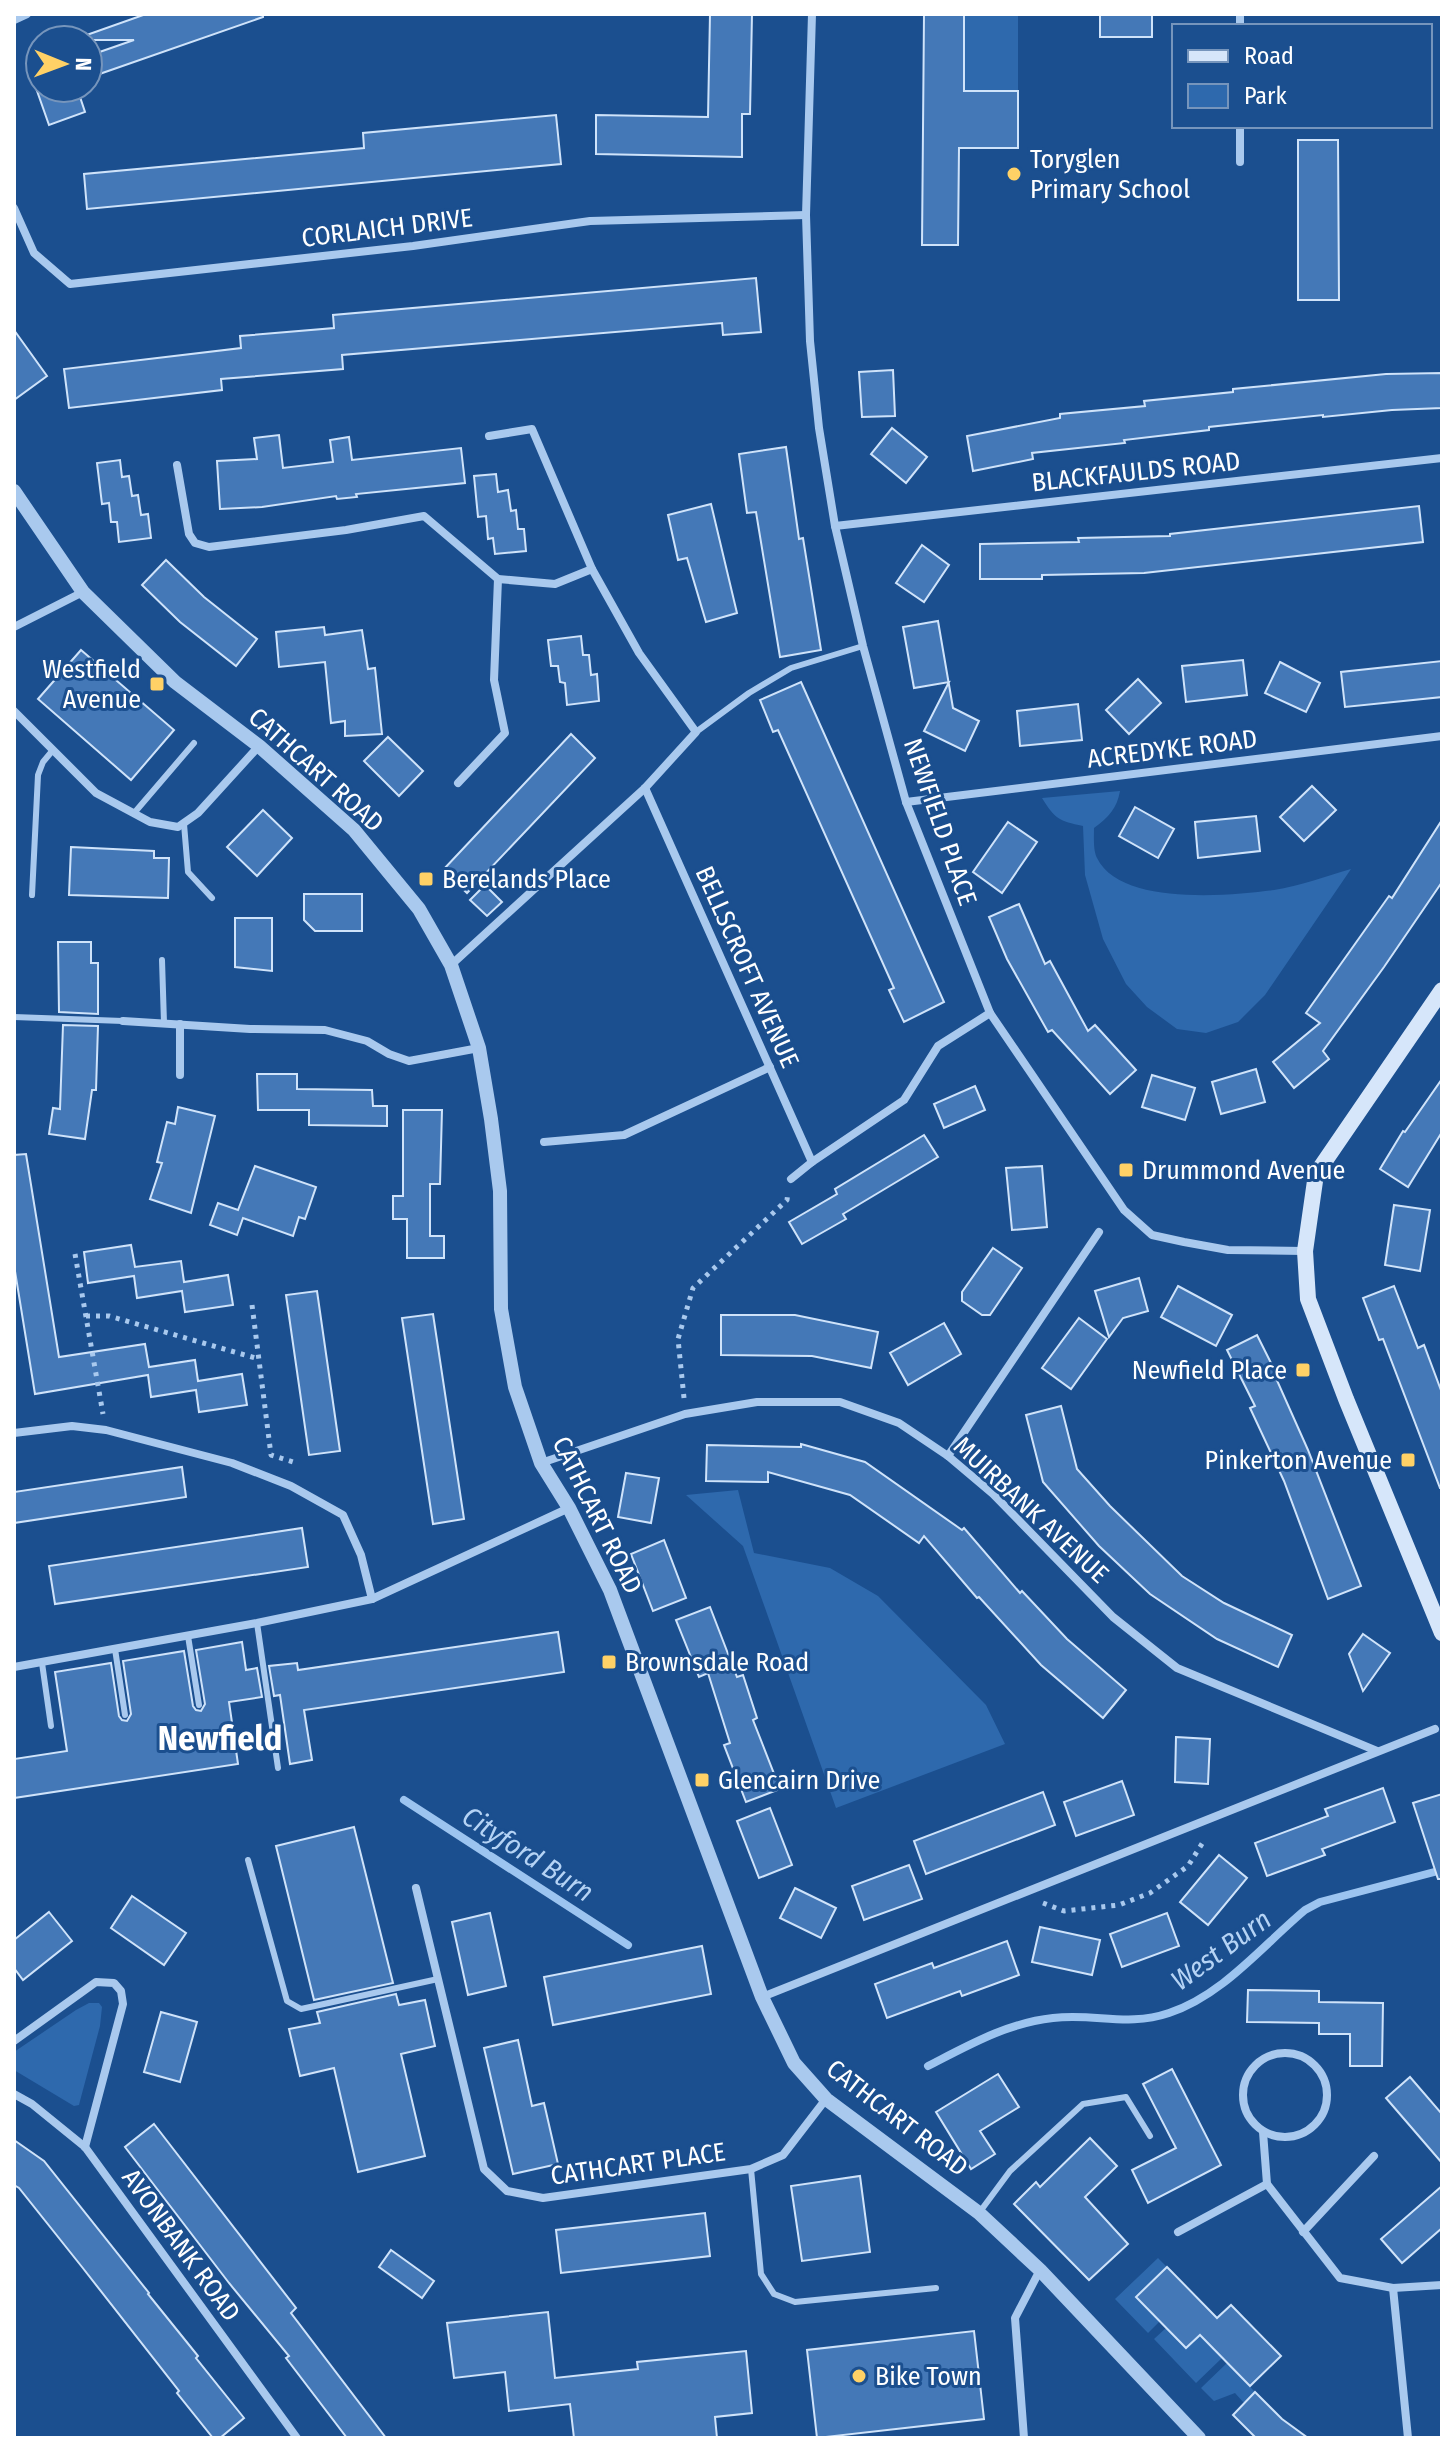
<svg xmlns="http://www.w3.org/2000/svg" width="1456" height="2452" viewBox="0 0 1456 2452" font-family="'Fira Sans Condensed',sans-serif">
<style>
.green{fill:#2e69ad}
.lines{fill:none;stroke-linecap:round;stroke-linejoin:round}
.stream{stroke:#9cc4f0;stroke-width:8}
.building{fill:#4478b7;stroke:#cfe3fa;stroke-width:2}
.path{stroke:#a9c9ee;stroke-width:5;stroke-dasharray:4 6;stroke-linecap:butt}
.service{stroke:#a9c9ee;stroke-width:6}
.minor{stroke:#a9c9ee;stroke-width:8}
.tertiary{stroke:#a9c9ee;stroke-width:14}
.secondary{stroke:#d6e6fa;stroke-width:16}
.poi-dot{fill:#ffd166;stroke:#1b4f8f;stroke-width:3}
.labels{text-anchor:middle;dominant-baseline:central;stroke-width:6;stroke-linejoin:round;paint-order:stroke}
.poi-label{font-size:26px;fill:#fff;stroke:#1b4f8f;text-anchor:start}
.street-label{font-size:26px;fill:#fff;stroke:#1b4f8f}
.water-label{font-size:28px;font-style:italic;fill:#b5d3f5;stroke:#1b4f8f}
.district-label{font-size:34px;font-weight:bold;fill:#fff;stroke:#1b4f8f}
</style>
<rect width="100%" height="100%" fill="#1b4f8f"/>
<g class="green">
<rect x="964" y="14" width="54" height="77"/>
<path d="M1120,791C1117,808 1109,817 1094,828C1094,837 1093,850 1097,858C1120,906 1230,896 1274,890C1300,886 1326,876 1351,869L1265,995L1238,1022L1206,1033L1177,1029L1147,1007L1126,984L1103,939L1085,875L1083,826C1059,821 1055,819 1042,798Z"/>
<polygon points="738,1490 754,1553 830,1568 878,1596 986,1705 1005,1744 836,1808 743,1546 686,1495"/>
<polygon points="89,2003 99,2003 102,2007 100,2026 80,2101 79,2105 74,2106 14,2070 14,2052 76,2010"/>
<polygon points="1158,2258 1167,2267 1136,2297 1160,2321 1148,2333 1115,2299"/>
<polygon points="1166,2328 1186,2348 1200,2335 1222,2358 1196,2383 1154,2339"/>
<polygon points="1227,2363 1255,2392 1244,2403 1235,2393 1214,2401 1201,2388"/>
</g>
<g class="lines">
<g class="stream">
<polyline points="404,1800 628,1945"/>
<path d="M928,2066C969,2045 1007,2023 1053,2018C1095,2013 1128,2027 1169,2013C1223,1995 1262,1946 1305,1910L1320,1902L1442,1870"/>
</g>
</g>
<g class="building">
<polygon points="146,14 263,14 263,17 88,78 88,56 134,40 81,40 81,37"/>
<polygon points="710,14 752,14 750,114 742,114 742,157 596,154 596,115 708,117"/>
<polygon points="924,14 964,14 964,91 1018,91 1018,148 959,148 958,245 922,245"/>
<rect x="1100" y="14" width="52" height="23"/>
<polygon points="36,88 77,88 85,112 49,125"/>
<polygon points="556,115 561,164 87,209 84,174 364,148 363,133"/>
<polygon points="1298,140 1338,140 1339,300 1298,300"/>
<polygon points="756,278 761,332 723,335 722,323 342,355 343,369 221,379 222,390 69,408 64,369 241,348 240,336 334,328 333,315"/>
<polygon points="14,330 47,376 14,400"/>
<polygon points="893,370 895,416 862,417 859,372"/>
<polygon points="1442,373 1442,408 1392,410 1323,417 1323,415 1209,427 1209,430 1124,440 1125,443 1032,453 1033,459 973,471 967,436 1060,418 1060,414 1145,406 1144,401 1233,392 1233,389 1386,374"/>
<polygon points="892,428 927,457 906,483 871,454"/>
<polygon points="279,435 283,468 333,462 330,440 349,437 352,460 461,448 465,483 356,494 357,497 337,499 336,496 262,507 220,509 217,461 257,459 254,438"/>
<polygon points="786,447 799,539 803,538 821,650 780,657 756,512 747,513 739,454"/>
<polygon points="120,460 122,477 129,476 132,496 138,495 141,515 148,514 151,538 119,542 117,522 111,522 109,503 102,504 97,463"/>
<polygon points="496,474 498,492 508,490 511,511 516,510 518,529 524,529 526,551 495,554 493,538 488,539 486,516 478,517 474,476"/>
<polygon points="711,504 737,613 706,622 687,558 678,560 668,515"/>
<polygon points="1419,506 1423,542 1144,573 1042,575 1042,579 980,579 980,544 1079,542 1078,538 1170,536 1170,534"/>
<polygon points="922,545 949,565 924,602 896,583"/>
<polygon points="166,560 204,597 257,639 236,666 180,622 142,585"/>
<polygon points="938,621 953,708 979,721 965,751 924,731 949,682 914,688 903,627"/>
<polygon points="324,627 325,635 362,630 368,669 375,668 382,734 345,736 345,721 331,723 325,662 279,667 276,632"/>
<polygon points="581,636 583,655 589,655 591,675 597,674 599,701 567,705 565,683 560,682 558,666 551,666 548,640"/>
<polygon points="81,650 174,730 131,780 38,699"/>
<polygon points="1243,660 1247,695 1186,702 1182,666"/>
<polygon points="1442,661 1442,697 1345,707 1341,672"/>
<polygon points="1280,662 1320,683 1306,712 1265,693"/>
<polygon points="1138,679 1161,703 1129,734 1106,710"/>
<polygon points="801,682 944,1002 904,1022 889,990 894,988 778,730 773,732 760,700"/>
<polygon points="1078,704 1082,740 1020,746 1017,711"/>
<polygon points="571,734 595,758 467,893 443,870"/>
<polygon points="388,737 423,771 399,796 364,761"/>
<polygon points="1312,786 1336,810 1304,841 1280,817"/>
<polygon points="1135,807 1174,829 1158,858 1119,836"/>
<polygon points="263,810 292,838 257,876 227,847"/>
<polygon points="1256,816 1260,851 1198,858 1195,822"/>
<polygon points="1442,820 1442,882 1384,967 1323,1051 1329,1059 1294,1088 1273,1062 1320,1023 1306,1013 1389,896 1392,898"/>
<polygon points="1008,822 1037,842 1002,893 973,872"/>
<polygon points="71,847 154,851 154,858 169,858 168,898 69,895"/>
<polygon points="485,885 502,902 487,916 470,900"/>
<polygon points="304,894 362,894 362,931 315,931 304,920"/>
<polygon points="1019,904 1045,964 1050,961 1088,1031 1095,1025 1136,1070 1110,1094 1052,1030 1048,1032 1007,959 989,917"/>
<polygon points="235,918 272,918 272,971 235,967"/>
<polygon points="58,942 91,942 91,963 98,963 98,1014 59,1012"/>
<polygon points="63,1025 98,1026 96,1090 92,1090 85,1139 49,1134 53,1108 60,1109"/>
<polygon points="1256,1069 1265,1102 1221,1114 1212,1082"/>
<polygon points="257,1074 297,1074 297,1089 372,1090 373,1106 387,1106 387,1126 309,1125 309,1110 258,1110"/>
<polygon points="1152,1075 1195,1088 1185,1120 1142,1107"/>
<polygon points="1442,1079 1442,1132 1408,1187 1380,1169 1403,1131 1405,1132"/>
<polygon points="975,1086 985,1110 944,1128 934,1104"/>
<polygon points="178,1107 215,1116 191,1213 150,1199 162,1163 157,1162 167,1122 175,1124"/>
<polygon points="403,1110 442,1110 440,1184 430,1184 430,1236 444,1236 444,1258 407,1258 407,1219 393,1219 393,1196 403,1196"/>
<polygon points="924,1135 938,1157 843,1214 846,1219 802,1244 789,1222 837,1194 835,1189"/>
<polygon points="26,1154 59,1357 145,1344 149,1367 195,1360 198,1381 242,1374 247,1405 199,1412 196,1390 151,1397 148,1375 35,1394 14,1265 14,1155"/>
<polygon points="255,1166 316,1187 305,1219 299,1217 293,1236 243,1218 237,1235 210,1225 218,1203 238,1210"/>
<polygon points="1042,1166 1047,1227 1012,1230 1006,1168"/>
<polygon points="1394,1205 1430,1210 1420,1271 1385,1265"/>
<polygon points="131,1245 135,1267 181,1261 184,1282 228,1275 233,1305 185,1312 182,1291 137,1298 134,1276 88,1283 84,1252"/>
<polygon points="993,1248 1022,1268 990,1315 982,1315 962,1301 962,1292"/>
<polygon points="1139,1278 1148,1311 1123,1318 1109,1337 1095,1291"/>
<polygon points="1178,1286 1232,1315 1216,1346 1161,1317"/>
<polygon points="1394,1286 1418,1348 1424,1345 1442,1393 1442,1488 1440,1488 1383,1339 1379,1340 1363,1298"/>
<polygon points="317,1291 340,1451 309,1455 286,1295"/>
<polygon points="433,1314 464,1519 433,1524 402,1318"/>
<polygon points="721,1315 795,1315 878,1332 871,1368 812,1356 721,1355"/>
<polygon points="1079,1318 1107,1339 1071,1389 1042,1368"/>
<polygon points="944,1323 961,1354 908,1385 890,1353"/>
<polygon points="1257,1335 1277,1375 1275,1376 1308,1450 1361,1586 1328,1599 1284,1481 1250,1408 1255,1406 1227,1350"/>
<polygon points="1061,1406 1077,1469 1110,1506 1182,1576 1224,1603 1292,1635 1278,1667 1217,1639 1150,1594 1099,1546 1043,1482 1026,1415"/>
<polygon points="801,1444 865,1462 962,1530 964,1528 1020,1593 1022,1591 1067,1639 1126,1690 1103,1718 1041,1665 979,1597 977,1598 924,1536 919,1543 850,1495 768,1472 768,1482 706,1481 707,1445 801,1447"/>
<polygon points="182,1467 186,1497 14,1523 14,1492"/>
<polygon points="626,1473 659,1478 651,1523 618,1517"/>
<polygon points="302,1528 308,1567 55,1604 49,1566"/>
<polygon points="664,1540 686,1598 653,1611 631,1554"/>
<polygon points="710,1607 737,1677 743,1675 757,1718 753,1720 780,1789 746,1802 724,1745 730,1743 708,1673 699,1677 676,1620"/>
<polygon points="558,1632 564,1672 304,1710 312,1760 290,1764 280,1695 274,1696 269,1666 297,1663 298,1670"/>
<polygon points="1363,1634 1390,1653 1363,1691 1349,1654"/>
<polygon points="242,1642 246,1670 257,1668 262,1697 229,1702 238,1764 14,1798 14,1759 67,1751 55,1672 111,1663 119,1716 122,1720 127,1721 131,1714 123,1661 184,1651 193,1706 196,1710 201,1711 205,1704 196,1650"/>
<polygon points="1176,1737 1210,1739 1208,1784 1175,1782"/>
<polygon points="1122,1781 1134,1815 1076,1836 1064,1802"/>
<polygon points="1383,1788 1395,1822 1322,1849 1325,1855 1267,1876 1255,1843 1328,1816 1325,1809"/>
<polygon points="1043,1792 1055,1825 926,1874 914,1841"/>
<polygon points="1442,1794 1442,1879 1438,1879 1413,1803"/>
<polygon points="770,1808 792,1865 759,1878 737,1821"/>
<polygon points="354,1827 393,1983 314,2000 276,1846"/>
<polygon points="1219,1855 1247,1878 1208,1925 1180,1902"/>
<polygon points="909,1865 922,1899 864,1920 852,1886"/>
<polygon points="795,1888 836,1908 821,1938 780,1918"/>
<polygon points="132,1896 186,1933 164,1965 111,1928"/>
<polygon points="49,1912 72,1941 23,1980 14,1968 14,1940"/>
<polygon points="490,1913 506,1986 468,1995 452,1922"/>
<polygon points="1167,1913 1179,1946 1122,1967 1110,1934"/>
<polygon points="1040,1927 1100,1940 1092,1975 1032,1962"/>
<polygon points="1007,1941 1019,1975 962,1996 960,1991 887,2018 875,1984 932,1963 934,1968"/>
<polygon points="702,1946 711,1994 553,2025 544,1977"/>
<polygon points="1248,1990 1319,1991 1319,2002 1383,2003 1382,2066 1350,2066 1350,2034 1319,2034 1319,2023 1247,2022"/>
<polygon points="396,1994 399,2005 425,2000 435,2046 401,2054 425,2156 358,2172 334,2068 300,2076 289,2029 320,2023 317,2012"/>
<polygon points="161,2012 197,2022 180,2082 144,2072"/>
<polygon points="518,2040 532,2106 544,2103 558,2164 513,2174 484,2048"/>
<polygon points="1172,2069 1221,2165 1148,2203 1132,2170 1176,2148 1143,2084"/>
<polygon points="998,2074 1019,2107 980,2131 995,2154 971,2169 936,2112"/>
<polygon points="1410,2077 1442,2114 1442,2163 1386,2098"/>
<polygon points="154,2124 296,2308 291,2313 386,2438 347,2438 286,2358 289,2356 229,2283 125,2147"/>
<polygon points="1090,2138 1117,2166 1085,2197 1128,2244 1089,2280 1014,2204 1036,2182 1040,2187"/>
<polygon points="14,2140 44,2161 149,2293 148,2294 198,2356 196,2358 244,2418 220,2438 213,2438 177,2393 179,2391 82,2267 19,2188 14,2185"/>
<polygon points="860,2176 870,2252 802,2261 791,2186"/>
<polygon points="1442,2186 1442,2228 1402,2263 1381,2239"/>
<polygon points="705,2213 710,2256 561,2273 556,2230"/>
<polygon points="391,2250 434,2281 422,2298 379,2267"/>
<polygon points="1167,2267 1217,2318 1231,2305 1281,2356 1250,2386 1200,2335 1186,2348 1136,2297"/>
<polygon points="548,2312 555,2378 638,2369 637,2362 746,2351 752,2413 715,2417 717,2438 574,2438 570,2404 509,2411 505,2372 454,2378 447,2323"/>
<polygon points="974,2331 984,2419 817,2438 807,2350"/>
<polygon points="1255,2392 1282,2419 1308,2438 1256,2438 1233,2415"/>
</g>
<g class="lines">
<g class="path">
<polyline points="75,1254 103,1414"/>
<polyline points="252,1305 271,1455 296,1463"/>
<polyline points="86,1316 109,1316 259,1359"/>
<polyline points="684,1398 678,1339 693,1288 787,1200 788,1192"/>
<polyline points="1043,1903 1064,1911 1119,1905 1150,1893 1188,1866 1205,1839"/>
</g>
<g class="service">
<polyline points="696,732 749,693 791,668 863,646"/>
<polyline points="135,812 194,743"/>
<polyline points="184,824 188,872 212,898"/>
<polyline points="32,895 38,775 43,762 53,750"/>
<polyline points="162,960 164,1023"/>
<polyline points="14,1017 123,1021"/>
<polyline points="257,1623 278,1768"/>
<polyline points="188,1636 199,1705"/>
<polyline points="115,1649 125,1715"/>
<polyline points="42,1663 51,1726"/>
<polyline points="248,1860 287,2001 301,2009 438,1979"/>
<polyline points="751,2169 761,2274 774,2294 795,2302 936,2288"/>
<polyline points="979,2213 1010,2171 1083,2104 1126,2097 1150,2136"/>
</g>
<g class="minor">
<polyline points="812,14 806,215 810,341 819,428 835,526 863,646 906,802 990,1013 1124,1210 1152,1235 1184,1242 1228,1250 1304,1251"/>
<polyline points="14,20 27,14"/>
<polyline points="1240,26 1240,14"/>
<polyline points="1240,162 1240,126"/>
<polyline points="14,208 34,253 70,284 413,246 590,221 806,215"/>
<polyline points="489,436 532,429 592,569"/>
<polyline points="177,465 189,534 195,543 209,547 346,530 424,516 498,579 555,584 592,569 639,653 696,732 645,788 451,965"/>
<polyline points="835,526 1442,458"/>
<polyline points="14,627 83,592"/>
<polyline points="14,711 96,793 150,822 178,827 198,813 259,746"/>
<polyline points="458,783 505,733 494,680 498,579"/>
<polyline points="645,788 812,1162"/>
<polyline points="906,802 1442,736"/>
<polyline points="123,1021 250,1029 325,1030 367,1041 389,1054 409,1061 479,1048"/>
<polyline points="180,1024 180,1075"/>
<polyline points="544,1142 624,1135 770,1067"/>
<polyline points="791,1179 812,1162 904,1100 938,1046 990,1013"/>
<polyline points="14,1433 72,1426 106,1430 232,1463 291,1486 343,1515 361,1555 372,1599"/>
<polyline points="948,1456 1099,1232"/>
<polyline points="541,1463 685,1414 757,1402 840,1402 899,1423 948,1456 993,1494 1113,1617 1177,1668 1377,1751"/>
<polyline points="14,1667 257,1623 372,1599 569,1508"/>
<polyline points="416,1888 484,2169 507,2191 543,2198 751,2169 783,2155 826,2099"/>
<polyline points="762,1997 1435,1729"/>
<polyline points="14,2041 96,1982 114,1983 121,1991 123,2004 85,2147"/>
<circle cx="1285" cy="2095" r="42"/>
<polyline points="14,2094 32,2104 85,2147 297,2438"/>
<polyline points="1263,2132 1267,2184 1340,2278 1393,2288 1442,2285"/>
<polyline points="1178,2232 1267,2184"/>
<polyline points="1303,2232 1374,2156"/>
<polyline points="1393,2288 1408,2438"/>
<polyline points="1024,2438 1015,2318 1040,2270"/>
</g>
<polyline class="tertiary" points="14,491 83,592 175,682 259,746 354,830 419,909 451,965 479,1048 491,1119 500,1191 501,1309 515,1387 541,1463 569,1508 610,1590 762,1997 794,2063 826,2099 979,2213 1040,2270 1199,2438"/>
<polyline class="secondary" points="1442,990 1316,1174 1305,1251 1308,1299 1346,1399 1442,1633"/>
</g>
<g class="poi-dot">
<circle cx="1014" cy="174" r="8"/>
<rect x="149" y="676" width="16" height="16" rx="4"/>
<rect x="418" y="871" width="16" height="16" rx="4"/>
<rect x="1118" y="1162" width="16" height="16" rx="4"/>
<rect x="1295" y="1362" width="16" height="16" rx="4"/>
<rect x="1400" y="1452" width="16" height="16" rx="4"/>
<rect x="601" y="1654" width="16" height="16" rx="4"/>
<rect x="694" y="1772" width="16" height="16" rx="4"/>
<circle cx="859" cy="2376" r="8"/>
</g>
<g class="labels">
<g class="poi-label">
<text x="1030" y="159">Toryglen<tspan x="1030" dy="30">Primary School</tspan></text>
<text x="141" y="669" text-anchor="end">Westfield<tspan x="141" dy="30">Avenue</tspan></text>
<text x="442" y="879">Berelands Place</text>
<text x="1142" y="1170">Drummond Avenue</text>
<text x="1287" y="1370" text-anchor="end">Newfield Place</text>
<text x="1392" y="1460" text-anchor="end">Pinkerton Avenue</text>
<text x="625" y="1662">Brownsdale Road</text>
<text x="718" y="1780">Glencairn Drive</text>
<text x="875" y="2376">Bike Town</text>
</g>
<g class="street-label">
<text transform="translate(387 228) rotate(-7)">CORLAICH DRIVE</text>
<text transform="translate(1136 472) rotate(-6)">BLACKFAULDS ROAD</text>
<text transform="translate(1172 749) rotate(-7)">ACREDYKE ROAD</text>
<text transform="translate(316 770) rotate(42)">CATHCART ROAD</text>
<text transform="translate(940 822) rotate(71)">NEWFIELD PLACE</text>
<text transform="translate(747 967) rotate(66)">BELLSCROFT AVENUE</text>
<text transform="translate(1031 1510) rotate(43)">MUIRBANK AVENUE</text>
<text transform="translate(597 1515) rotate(64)">CATHCART ROAD</text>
<text transform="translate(897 2118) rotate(38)">CATHCART ROAD</text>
<text transform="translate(638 2164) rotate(-8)">CATHCART PLACE</text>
<text transform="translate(181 2245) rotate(54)">AVONBANK ROAD</text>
</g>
<g class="water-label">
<text transform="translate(528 1854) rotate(33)">Cityford Burn</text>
<text transform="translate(1221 1950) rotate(-36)">West Burn</text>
</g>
<g class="district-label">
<text x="220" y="1738">Newfield</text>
</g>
</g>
<rect width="1456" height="2452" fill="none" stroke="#ffffff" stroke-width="32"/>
<rect x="1172" y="24" width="260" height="104" fill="#1b4f8f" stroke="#7695bc" stroke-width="2"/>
<rect x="1188" y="50" width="40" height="12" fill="#d6e6fa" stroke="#7695bc" stroke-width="2"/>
<text x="1244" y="64" font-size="24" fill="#ffffff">Road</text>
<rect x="1188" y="84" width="40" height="24" fill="#2e69ad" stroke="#7695bc" stroke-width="2"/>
<text x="1244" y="104" font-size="24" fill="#ffffff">Park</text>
<g transform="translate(64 64) rotate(91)"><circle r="38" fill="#1b4f8f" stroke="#7695bc" stroke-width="2"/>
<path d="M0-6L14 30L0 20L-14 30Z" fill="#ffd166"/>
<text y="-12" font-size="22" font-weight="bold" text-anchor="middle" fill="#ffffff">N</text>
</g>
</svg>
